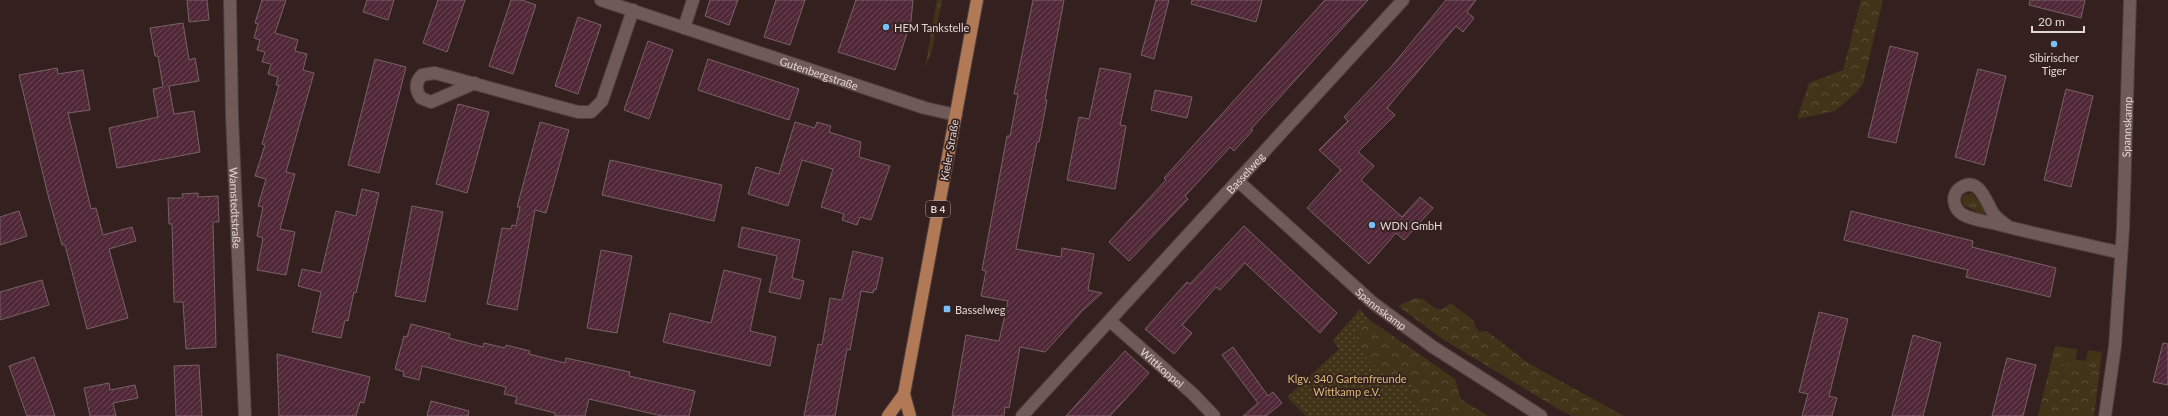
<svg xmlns="http://www.w3.org/2000/svg" width="2168" height="416" viewBox="0 0 2168 416" font-family="Lato,sans-serif">
<style>
.grass{fill:url(#grass-tufts)}
.forest{fill:url(#forest-crowns)}
.garden{fill:url(#garden-dots)}
.building{fill:url(#building-hatch);stroke:#776268}
.lines{fill:none;stroke-linecap:round;stroke-linejoin:round}
.minor-casing{stroke:#4f3f3e;stroke-width:14}
.major-casing{stroke:#4f3f3e;stroke-width:14}
.minor{stroke:#705a57;stroke-width:12}
.major{stroke:#b17955;stroke-width:12}
.poi-dot{fill:#77c0f7;stroke:#34211f;stroke-width:1.5}
.labels{text-anchor:middle;dominant-baseline:central;stroke-width:3.5;stroke-linejoin:round;paint-order:stroke}
.shield{fill:#34211f;stroke:#aea09e;stroke-width:1}
.shield-label{font-size:10px;font-weight:bold;fill:#e3d6d5}
.poi-label{font-size:11px;fill:#e3d6d5;stroke:#34211f;text-anchor:start}
.street-label{font-size:11px;fill:#e3d6d5;stroke:#34211f}
.park-label{font-size:11px;fill:#dbba76;stroke:#34211f}
</style>
<defs>
<pattern id="grass-tufts" width="24" height="20" patternUnits="userSpaceOnUse"><rect width="24" height="20" fill="#413419"/><path d="M3 7l-1-3M5 7V3M7 7l1-3M15 17l-1-3M17 17v-4M19 17l1-3" fill="none" stroke="#5c513a"/></pattern>
<pattern id="forest-crowns" width="20" height="18" patternUnits="userSpaceOnUse"><rect width="20" height="18" fill="#413419"/><path d="M2 6a3 3 0 1 1 6 0M12 15a3 3 0 1 1 6 0" fill="none" stroke="#5c513a"/></pattern>
<pattern id="garden-dots" width="8" height="8" patternUnits="userSpaceOnUse"><rect width="8" height="8" fill="#413419"/><path d="M2 2h.1M6 6h.1" fill="none" stroke="#5c513a" stroke-width="1.8" stroke-linecap="round"/></pattern>
<pattern id="building-hatch" width="6" height="6" patternUnits="userSpaceOnUse"><rect width="6" height="6" fill="#512837"/><path d="M-1 1l2-2M0 6l6-6M5 7l2-2" fill="none" stroke="#6a4653"/></pattern>
</defs>
<rect width="100%" height="100%" fill="#34211f"/>
<g class="grass">
<polygon points="937,0 942,0 932,50 925,68"/>
<polygon points="1972,193 1986,210 1983,215 1963,205 1962,198 1964,195"/>
<polygon points="2055,346 2077,349 2076,360 2086,361 2088,350 2102,352 2100,369 2051,362"/>
</g>
<g class="forest">
<polygon points="1861,0 1883,0 1863,84 1858,91 1835,111 1797,119 1809,83 1843,70"/>
<polygon points="1415,298 1423,299 1436,309 1442,309 1451,303 1474,321 1475,327 1480,332 1487,331 1528,363 1624,416 1572,416 1560,410 1441,338 1398,306"/>
<path d="M1367,318L1455,379L1461,399L1488,416H1433L1408,395V392L1413,385C1406,384 1396,384 1391,380C1374,370 1361,355 1356,336Z"/>
<polygon points="2051,362 2100,369 2094,416 2038,416"/>
</g>
<path class="garden" d="M1360,309L1367,318L1356,336C1362,359 1374,366 1392,381L1395,382L1401,375L1413,385L1408,392V395L1433,416H1306L1287,397L1339,349L1333,340Z"/>
<g class="building">
<polygon points="187,0 207,0 209,20 189,22"/>
<polygon points="262,0 286,0 275,33 298,40 295,51 307,54 303,70 314,73 286,172 295,174 280,229 295,232 286,275 257,270 263,238 257,236 263,207 258,206 266,179 255,176 265,145 262,144 279,85 276,85 278,77 268,74 271,64 262,62 265,52 257,50 260,40 254,38 258,24 255,23"/>
<polygon points="367,0 394,0 388,20 363,12"/>
<polygon points="438,0 465,0 447,52 423,43"/>
<polygon points="511,0 522,0 536,5 513,74 489,66"/>
<polygon points="710,0 738,0 729,25 705,16"/>
<polygon points="776,0 805,0 790,45 764,37"/>
<polygon points="856,0 913,0 911,21 895,70 838,52"/>
<polygon points="1033,0 1064,0 1045,100 1047,100 1039,142 1037,142 1016,249 1061,257 1062,248 1094,254 1088,290 1102,293 1083,310 1045,352 1020,347 1009,408 1005,407 1004,416 952,416 966,335 999,341 1008,301 981,296 986,271 982,270 1007,136 1010,136 1018,94 1014,94"/>
<polygon points="1156,0 1169,0 1154,59 1141,55"/>
<polygon points="1192,0 1262,0 1256,22 1191,4"/>
<polygon points="1325,0 1368,0 1251,129 1253,130 1234,151 1230,147 1185,196 1188,199 1129,261 1109,242 1166,180 1164,178"/>
<polygon points="1446,0 1476,0 1467,12 1474,18 1463,32 1456,26 1387,108 1395,115 1358,152 1374,166 1361,180 1402,217 1420,197 1433,208 1404,240 1396,233 1369,264 1307,208 1341,170 1319,150 1348,121 1344,117 1392,66"/>
<polygon points="2030,0 2085,0 2081,18 2029,5"/>
<polygon points="578,17 601,25 578,94 555,86"/>
<polygon points="183,23 189,60 195,58 199,81 169,86 174,114 194,111 200,152 117,168 109,128 158,117 153,89 163,87 158,56 155,56 150,28"/>
<polygon points="648,41 673,50 649,119 624,110"/>
<polygon points="1890,46 1918,53 1896,143 1868,137"/>
<polygon points="375,59 406,67 379,173 348,165"/>
<polygon points="708,59 799,89 789,120 698,90"/>
<polygon points="57,68 58,74 83,70 90,110 68,113 91,209 96,208 103,235 132,227 136,241 109,249 128,318 87,329 65,245 62,245 49,199 19,75"/>
<polygon points="1100,68 1131,74 1120,125 1126,126 1115,189 1067,180 1079,117 1089,119"/>
<polygon points="1978,69 2006,76 1984,165 1955,157"/>
<polygon points="2066,89 2093,96 2071,187 2044,180"/>
<polygon points="1155,90 1192,97 1187,118 1151,110"/>
<polygon points="458,104 489,112 467,193 436,184"/>
<polygon points="540,122 569,130 546,213 535,210 517,310 487,304 502,228 511,229 512,225 516,226 520,207 517,207"/>
<polygon points="795,122 815,128 817,122 831,126 829,132 861,142 859,157 890,166 871,220 860,217 857,225 842,220 844,214 821,207 833,169 802,160 788,206 748,194 756,167 779,174"/>
<polygon points="610,160 722,185 714,221 602,195"/>
<polygon points="362,189 379,193 356,293 354,292 348,321 345,320 341,338 312,332 321,292 298,286 302,269 321,273 336,211 356,216"/>
<polygon points="198,193 198,197 218,196 219,222 213,222 216,347 186,349 183,302 174,302 172,224 169,224 168,198 183,198 182,194"/>
<polygon points="412,206 443,212 425,302 395,296"/>
<polygon points="19,211 27,236 0,245 0,217"/>
<polygon points="1851,211 1973,241 1972,247 2056,268 2050,297 1966,277 1968,270 1844,240"/>
<polygon points="1244,226 1337,313 1320,333 1245,263 1220,290 1216,287 1182,325 1192,333 1174,354 1145,329 1187,282 1190,284"/>
<polygon points="742,227 800,240 792,278 804,281 800,299 769,292 777,256 738,247"/>
<polygon points="601,250 632,256 617,333 587,328"/>
<polygon points="853,251 883,258 876,290 874,289 873,293 861,291 850,350 847,349 835,416 804,416 818,344 822,345 830,298 842,300"/>
<polygon points="724,270 761,279 750,331 776,337 770,366 663,342 670,313 711,323"/>
<polygon points="42,280 49,305 0,320 0,292"/>
<polygon points="1819,312 1848,319 1829,396 1837,398 1832,416 1802,416 1808,394 1799,392"/>
<polygon points="411,324 450,334 449,338 483,347 484,343 505,348 506,345 530,351 529,354 565,363 566,358 630,372 629,376 695,391 689,416 662,416 589,399 585,416 555,416 555,413 515,403 517,397 504,394 506,387 422,366 419,380 403,376 404,372 395,369 404,336 407,337"/>
<polygon points="1913,335 1941,343 1927,401 1923,416 1892,416"/>
<polygon points="2163,343 2168,344 2168,385 2153,382"/>
<polygon points="1233,347 1268,396 1273,392 1282,403 1266,416 1243,416 1258,403 1222,355"/>
<polygon points="1125,351 1149,373 1110,416 1066,416"/>
<polygon points="277,354 370,377 364,403 360,402 356,416 279,416"/>
<polygon points="34,357 48,395 55,416 27,416 9,366"/>
<polygon points="2007,358 2036,365 2023,416 1992,416"/>
<polygon points="199,365 202,416 176,416 174,366"/>
<polygon points="109,383 110,390 135,385 138,398 113,403 116,416 90,416 84,388"/>
<polygon points="431,401 469,411 468,416 427,416"/>
</g>
<g class="lines">
<defs>
<g id="minor">
<path id="s1" d="M230,0L232,116L245,416"/>
<path id="s2" d="M601,0L925,108L956,115"/>
<polyline points="684,28 693,0"/>
<path d="M475,83L431,102L421,98C415,90 415,82 422,75L435,73L578,112H591L602,101L633,10"/>
<path id="s3" d="M1238,181L1373,303L1433,347L1541,416"/>
<path d="M2009,227C2004,223 1997,219 1993,213C1986,202 1979,175 1960,188C1951,195 1953,208 1962,214C1971,220 1986,221 1997,224C2038,235 2080,243 2121,253"/>
<path id="s4" d="M1110,321L1193,394L1214,416"/>
<path id="s5" d="M1022,416L1403,0"/>
<path id="s6" d="M2105,416L2115,346L2123,229L2130,0"/>
</g>
<g id="major">
<polyline points="888,416 904,394"/>
<polyline points="910,416 904,394 977,0"/>
</g>
</defs>
<use href="#minor" class="minor-casing"/>
<use href="#major" class="major-casing"/>
<use href="#minor" class="minor"/>
<use href="#major" class="major"/>
</g>
<g class="poi-dot">
<circle cx="886" cy="27" r="4"/>
<circle cx="2054" cy="44" r="4"/>
<circle cx="1372" cy="225" r="4"/>
<rect x="943" y="305" width="8" height="8" rx="2"/>
</g>
<g class="labels">
<rect class="shield" x="926" y="201" width="24" height="16" rx="3"/>
<g class="shield-label">
<text x="938" y="209">B 4</text>
</g>
<g class="poi-label">
<text x="894" y="27">HEM Tankstelle</text>
<text x="2054" y="57" text-anchor="middle">Sibirischer<tspan x="2054" dy="13">Tiger</tspan></text>
<text x="1380" y="225">WDN GmbH</text>
<text x="955" y="309">Basselweg</text>
</g>
<g class="street-label">
<text stroke="none"><textPath href="#s2" startOffset="230">Gutenbergstraße</textPath></text>
<text stroke="none"><textPath href="#s6" startOffset="290">Spannskamp</textPath></text>
<text transform="translate(949 150) rotate(-80)">Kieler Straße</text>
<text stroke="none"><textPath href="#s5" startOffset="330">Basselweg</textPath></text>
<text stroke="none"><textPath href="#s1" startOffset="208">Warnstedtstraße</textPath></text>
<text stroke="none"><textPath href="#s3" startOffset="192">Spannskamp</textPath></text>
<text stroke="none"><textPath href="#s4" startOffset="70">Wittkoppel</textPath></text>
</g>
<g class="park-label">
<text x="1347" y="378">Klgv. 340 Gartenfreunde<tspan x="1347" dy="13">Wittkamp e.V.</tspan></text>
</g>
</g>
<path d="M2032 26v6h52v-6" fill="none" stroke="#e3d6d5" stroke-width="2"/>
<text x="2038" y="26" font-size="12" fill="#e3d6d5" stroke="#34211f" stroke-width="3" paint-order="stroke">20 m</text>
</svg>
